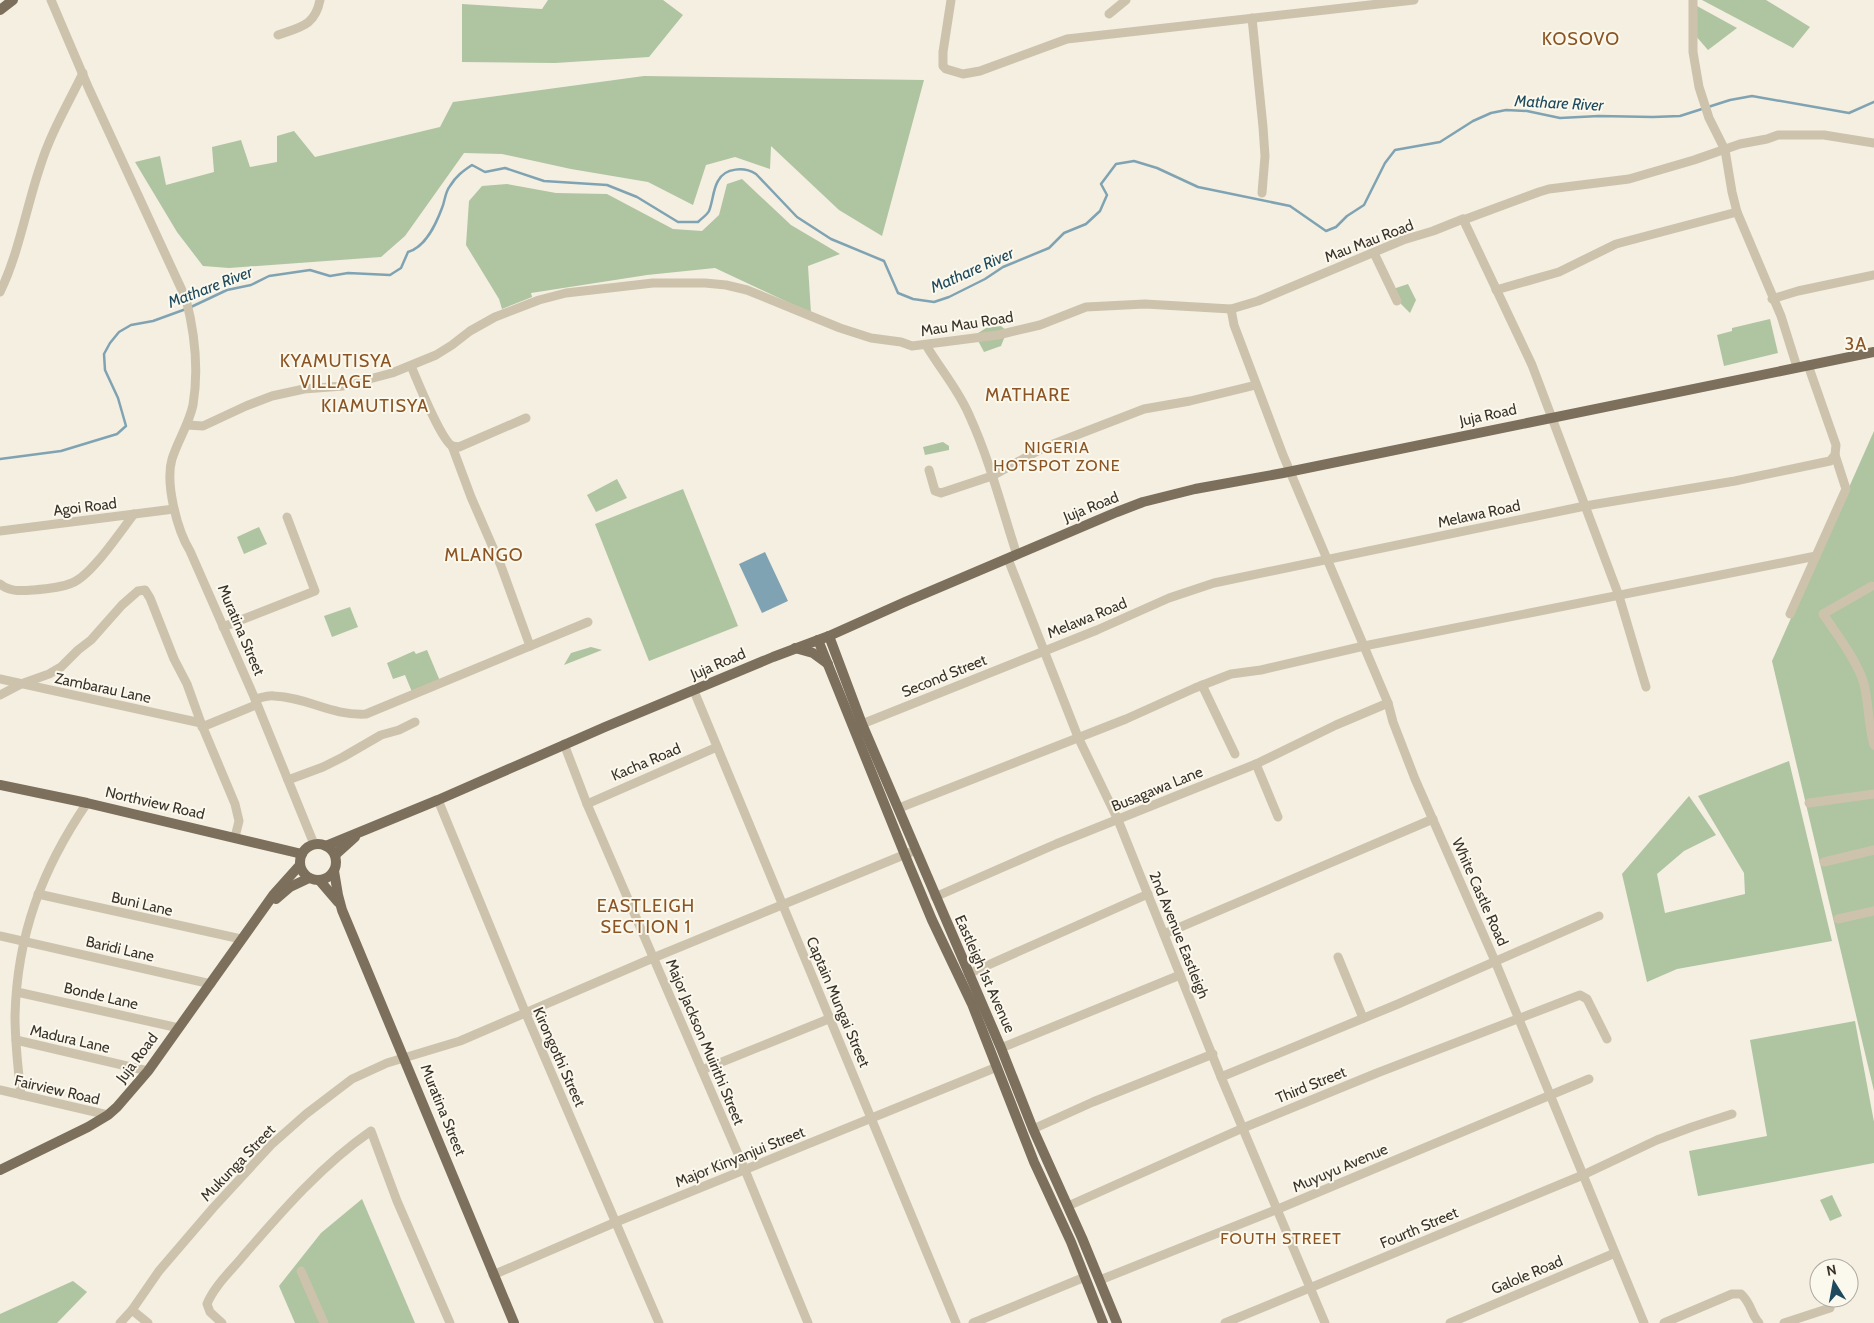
<svg xmlns="http://www.w3.org/2000/svg" width="1874" height="1323" viewBox="0 0 1874 1323" font-family="Cabin,sans-serif">
<style>
.green{fill:#afc4a0}
.water{fill:#7fa3b2}
.lines{fill:none;stroke-linecap:round;stroke-linejoin:round}
.stream{stroke:#7fa3b2;stroke-width:2.5}
.minor{stroke:#cdc3ac;stroke-width:9}
.major{stroke:#7c6f5c;stroke-width:10}
.labels{text-anchor:middle;dominant-baseline:central;stroke-width:4;stroke-linejoin:round;paint-order:stroke}
.street-label{font-size:15px;fill:#3b332b;stroke:#fbf8ed}
.water-label{font-size:16px;font-style:italic;fill:#1f4a5d;stroke:#fbf8ed}
.neighbourhood-label{font-size:16px;letter-spacing:1px;fill:#8b5422;stroke:#fbf8ed}
.quarter-label{font-size:18px;letter-spacing:1px;fill:#8b5422;stroke:#fbf8ed}
</style>
<rect width="100%" height="100%" fill="#f4efe1"/>
<g class="green">
<polygon points="548,0 663,0 683,15 649,57 555,63 462,62 462,4 542,9"/>
<polygon points="1702,0 1766,0 1810,27 1793,48"/>
<polygon points="1697,6 1737,28 1708,50 1695,35"/>
<polygon points="644,76 924,80 882,236 839,210 771,146 770,169 735,157 706,165 693,205 648,182 571,169 502,154 464,153 405,236 381,257 229,268 203,266 177,232 135,162 160,156 166,185 214,172 212,147 241,140 250,167 277,162 277,136 294,131 315,157 440,127 453,102"/>
<polygon points="742,179 791,225 840,254 808,266 811,313 715,268 647,275 531,293 532,297 502,309 499,299 466,245 469,201 482,186 507,184 556,193 607,194 673,229 702,231 719,215 727,184"/>
<polygon points="1408,284 1416,300 1410,313 1401,304 1393,289"/>
<polygon points="1770,319 1778,353 1724,366 1717,335 1732,331 1732,328"/>
<polygon points="1001,326 1007,331 1001,346 984,352 975,335 986,328"/>
<polygon points="1874,431 1874,1091 1772,661"/>
<polygon points="943,442 949,446 949,450 925,455 923,447"/>
<polygon points="617,479 627,498 596,512 587,495"/>
<polygon points="683,489 738,626 649,661 595,524"/>
<polygon points="259,527 267,544 244,554 237,537"/>
<polygon points="350,607 358,627 332,637 324,616"/>
<polygon points="591,647 602,650 564,665 571,653"/>
<polygon points="427,650 440,681 412,692 405,675 393,679 387,663 414,651 416,654"/>
<polygon points="1789,761 1832,941 1677,969 1647,982 1622,874 1689,796 1716,835 1684,851 1657,874 1665,913 1745,894 1744,873 1698,796"/>
<polygon points="1855,1021 1874,1122 1874,1163 1698,1196 1689,1151 1767,1136 1750,1040"/>
<polygon points="1832,1195 1842,1216 1830,1221 1820,1200"/>
<polygon points="362,1199 415,1323 295,1323 279,1286 321,1233"/>
<polygon points="73,1281 87,1292 57,1323 0,1323 0,1314"/>
</g>
<polygon class="water" points="765,552 788,601 762,613 739,564"/>
<g class="lines">
<g class="stream">
<path d="M191,307L227,290L251,285L269,276L310,270L330,276L348,273L390,275L401,268L408,252C426,247 436,224 442,208C445,201 445,192 450,186C456,176 463,171 472,165L485,172L505,168L544,181L607,185L637,197L678,222H698C702,218 707,215 709,211C713,201 713,189 718,181C725,167 745,167 756,174L797,217L831,239L884,261L898,293L913,299L934,302L949,297L985,279L1003,267L1049,248L1064,233L1086,224L1100,211L1107,195L1101,184L1116,164L1134,161L1157,168L1198,187L1290,206L1326,231L1336,227L1347,216L1364,205L1385,163L1395,150L1440,142L1473,121L1491,113L1506,110L1527,111L1560,118L1599,116L1653,117L1680,116L1730,100L1752,96L1849,113L1874,102"/>
<polyline points="0,459 61,451 117,434 126,426 118,398 105,370 104,354 110,343 119,332 131,325 153,321 186,309"/>
</g>
<g class="minor">
<path d="M51,0L89,89L186,299C195,334 199,369 193,405C189,424 178,440 172,459C165,483 177,530 190,551L255,699L314,844"/>
<polyline points="951,0 943,52 943,66 946,69 963,74 980,71 1067,39 1414,0"/>
<polyline points="1693,0 1693,52 1699,87 1709,118 1725,150 1732,192 1737,212 1781,316 1797,367"/>
<polyline points="1109,14 1126,0"/>
<polyline points="1252,18 1263,127 1265,156 1262,193"/>
<path d="M278,35C300,27 315,26 320,0"/>
<polyline points="1463,219 1532,365 1619,596 1646,687"/>
<polyline points="1374,253 1397,301"/>
<polyline points="1496,290 1559,272 1616,244 1737,212"/>
<path d="M0,292C19,253 26,208 40,167C50,134 68,104 83,73"/>
<polyline points="1772,299 1798,291 1874,275"/>
<polyline points="1231,309 1234,325 1283,455 1388,703 1393,722 1415,779 1495,961 1644,1323"/>
<path d="M926,345C940,369 959,390 970,417C990,461 1002,509 1017,555"/>
<path d="M411,366C418,382 440,438 452,446L471,497L501,566L530,646"/>
<polyline points="187,425 203,426 246,406 272,396 304,389 343,386 392,373 436,355 452,345 470,331 495,317 539,300 566,293 653,283 705,283 726,285 747,290 840,328 871,338 901,342 912,346 998,335 1040,325 1086,307 1145,304 1231,309 1258,301 1403,240 1433,231 1463,219 1466,219 1539,192 1549,189 1629,179 1694,160 1740,144 1767,139 1778,135 1824,135 1874,143"/>
<polyline points="452,446 459,447 526,418"/>
<polyline points="929,470 935,491 941,493 992,476 1043,448 1144,409 1190,401 1256,385"/>
<polyline points="0,531 174,509"/>
<polyline points="1008,559 1078,737 1118,820 1221,1077 1325,1323"/>
<path d="M0,584C10,592 21,591 33,590C46,589 60,588 72,583C91,576 120,532 134,514"/>
<path d="M1872,586L1823,614C1836,633 1858,662 1864,684C1869,704 1868,725 1874,745"/>
<polyline points="1790,614 1846,489 1835,455"/>
<polyline points="223,627 315,591 287,517"/>
<polyline points="0,679 201,723"/>
<polyline points="1202,685 1235,754"/>
<polyline points="694,691 956,1323"/>
<polyline points="0,695 21,684 49,674 61,667 78,650 91,640 122,605 138,591 145,590 150,598 174,659 187,684 201,723 235,804 239,821 235,837"/>
<path d="M255,699C261,698 268,695 274,696C307,697 331,716 366,714L588,622"/>
<polyline points="857,726 1097,630 1169,598 1214,583 1585,506 1735,481 1830,461 1835,455 1836,445 1808,365"/>
<polyline points="202,727 256,705"/>
<polyline points="564,744 587,804 745,1170 808,1323"/>
<polyline points="1256,764 1278,817"/>
<polyline points="288,780 323,767 343,757 381,735 399,730 415,722"/>
<polyline points="438,800 526,1014 659,1323"/>
<polyline points="1809,803 1874,794"/>
<polyline points="587,804 717,747"/>
<polyline points="899,808 1126,719 1195,688 1231,674 1261,670 1364,646 1816,556"/>
<polyline points="1824,862 1874,850"/>
<polyline points="38,894 241,939"/>
<polyline points="935,897 1056,844 1256,764 1336,725 1388,703"/>
<polyline points="1838,919 1874,911"/>
<polyline points="1164,934 1433,819"/>
<polyline points="0,936 211,984"/>
<polyline points="1338,957 1363,1018"/>
<polyline points="968,974 1148,894"/>
<polyline points="17,992 179,1028"/>
<polyline points="16,1040 148,1071"/>
<polyline points="1001,1048 1180,975"/>
<polyline points="702,1070 831,1018"/>
<polyline points="1221,1077 1398,1004 1599,916"/>
<polyline points="0,1090 108,1115"/>
<path d="M21,1095C18,1069 15,1042 15,1016C17,935 42,869 87,803"/>
<polyline points="1033,1129 1093,1102 1213,1054"/>
<polyline points="1068,1206 1243,1128 1377,1073 1580,995 1587,999 1607,1039"/>
<polyline points="301,1271 324,1323"/>
<polyline points="493,1275 616,1222 997,1067"/>
<polyline points="1100,1280 1278,1209 1589,1079"/>
<polyline points="132,1310 148,1323"/>
<polyline points="120,1323 132,1310 159,1271 213,1208 271,1145 306,1114 352,1079 387,1063 460,1041 653,958 911,852"/>
<path d="M222,1323L210,1312L207,1304C214,1286 232,1270 244,1255C283,1210 322,1165 371,1131L397,1201L450,1323"/>
<polyline points="973,1323 1085,1277"/>
<polyline points="1225,1323 1583,1175 1657,1140 1692,1127 1732,1114"/>
<polyline points="1450,1323 1615,1253"/>
<path d="M1664,1323L1732,1294H1741C1752,1304 1750,1313 1759,1323"/>
<polyline points="1784,1323 1830,1308"/>
</g>
<g class="major">
<polyline points="0,10 13,0"/>
<polyline points="829,636 862,724 1001,1048 1033,1129 1082,1238 1117,1323"/>
<polyline points="818,640 909,865 932,920 972,1004 1034,1162 1071,1242 1103,1323"/>
<polyline points="795,648 813,653 828,664"/>
<polyline points="0,785 87,803 302,854"/>
<circle cx="318" cy="862" r="18"/>
<polyline points="326,846 438,800 605,727 773,657 829,636 905,602 1117,512 1143,502 1195,489 1283,473 1874,352"/>
<polyline points="335,855 355,837"/>
<polyline points="334,871 338,895 342,910 514,1323"/>
<polyline points="320,881 338,902"/>
<polyline points="276,899 290,887 309,878"/>
<polyline points="0,1170 88,1127 108,1115 117,1107 148,1071 274,894 300,865"/>
</g>
</g>
<g class="labels">
<g class="street-label">
<text transform="translate(1369 241) rotate(-21)">Mau Mau Road</text>
<text transform="translate(967 324) rotate(-9)">Mau Mau Road</text>
<text transform="translate(1488 415) rotate(-12)">Juja Road</text>
<text transform="translate(85 507) rotate(-7)">Agoi Road</text>
<text transform="translate(1091 507) rotate(-22)">Juja Road</text>
<text transform="translate(1479 514) rotate(-12)">Melawa Road</text>
<text transform="translate(1087 618) rotate(-22)">Melawa Road</text>
<text transform="translate(241 630) rotate(67)">Muratina Street</text>
<text transform="translate(718 664) rotate(-23)">Juja Road</text>
<text transform="translate(944 676) rotate(-22)">Second Street</text>
<text transform="translate(103 688) rotate(12)">Zambarau Lane</text>
<text transform="translate(646 762) rotate(-23)">Kacha Road</text>
<text transform="translate(1157 789) rotate(-22)">Busagawa Lane</text>
<text transform="translate(155 803) rotate(13)">Northview Road</text>
<text transform="translate(1480 892) rotate(66)">White Castle Road</text>
<text transform="translate(142 904) rotate(13)">Buni Lane</text>
<text transform="translate(1179 935) rotate(68)">2nd Avenue Eastleigh</text>
<text transform="translate(120 949) rotate(13)">Baridi Lane</text>
<text transform="translate(985 974) rotate(66)">Eastleigh 1st Avenue</text>
<text transform="translate(101 996) rotate(13)">Bonde Lane</text>
<text transform="translate(838 1002) rotate(67)">Captain Mungai Street</text>
<text transform="translate(70 1039) rotate(13)">Madura Lane</text>
<text transform="translate(705 1042) rotate(67)">Major Jackson Muirithi Street</text>
<text transform="translate(559 1057) rotate(66)">Kirongothi Street</text>
<text transform="translate(137 1058) rotate(-53)">Juja Road</text>
<text transform="translate(1311 1085) rotate(-22)">Third Street</text>
<text transform="translate(57 1090) rotate(13)">Fairview Road</text>
<text transform="translate(443 1110) rotate(68)">Muratina Street</text>
<text transform="translate(740 1157) rotate(-22)">Major Kinyanjui Street</text>
<text transform="translate(238 1163) rotate(-46)">Mukunga Street</text>
<text transform="translate(1340 1168) rotate(-23)">Muyuyu Avenue</text>
<text transform="translate(1419 1228) rotate(-23)">Fourth Street</text>
<text transform="translate(1527 1275) rotate(-23)">Galole Road</text>
</g>
<g class="water-label">
<text transform="translate(1559 103) rotate(3)">Mathare River</text>
<text transform="translate(972 270) rotate(-24)">Mathare River</text>
<text transform="translate(210 287) rotate(-21)">Mathare River</text>
</g>
<g class="neighbourhood-label">
<text x="1057" y="447">NIGERIA<tspan x="1057" dy="18">HOTSPOT ZONE</tspan></text>
<text x="1281" y="1238">FOUTH STREET</text>
</g>
<g class="quarter-label">
<text x="1581" y="39">KOSOVO</text>
<text x="1856" y="344">3A</text>
<text x="336" y="361">KYAMUTISYA<tspan x="336" dy="21">VILLAGE</tspan></text>
<text x="1028" y="395">MATHARE</text>
<text x="375" y="406">KIAMUTISYA</text>
<text x="484" y="555">MLANGO</text>
<text x="646" y="906">EASTLEIGH<tspan x="646" dy="21">SECTION 1</tspan></text>
</g>
</g>
<g transform="translate(1834 1283) rotate(349)"><circle r="24" fill="#fbf8ed" stroke="#aea99f"/>
<path d="M0-4L9 19L0 12L-9 19Z" fill="#1f4a5d"/>
<text y="-8" font-size="14" font-weight="bold" text-anchor="middle" fill="#3b332b">N</text>
</g>
</svg>
